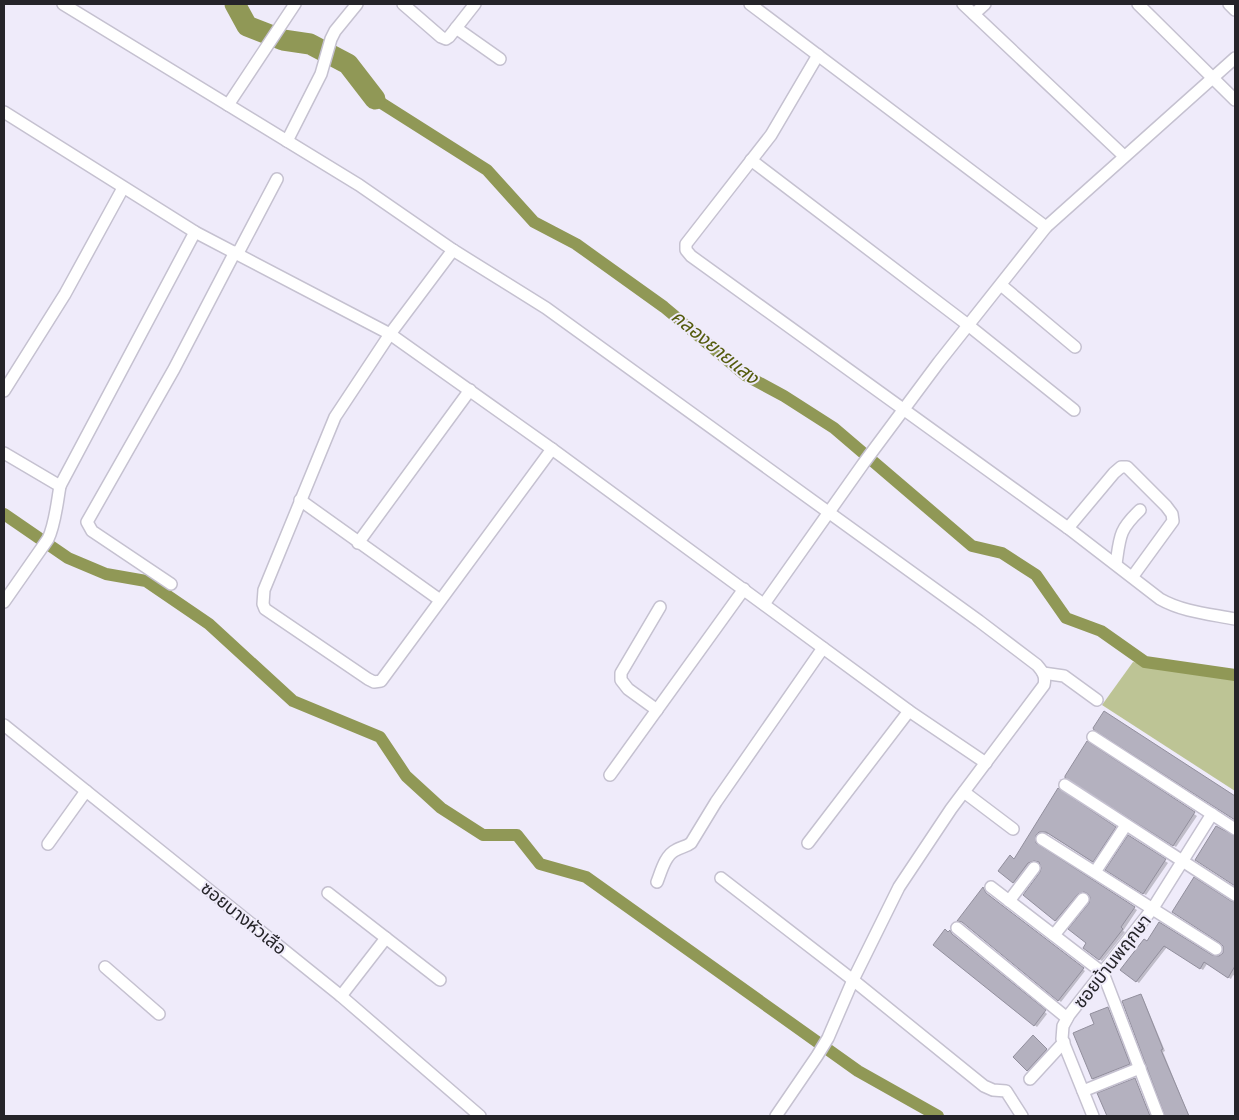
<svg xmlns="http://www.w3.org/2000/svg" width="1239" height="1120" viewBox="0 0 1239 1120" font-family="'Roboto Condensed','Noto Sans Thai',sans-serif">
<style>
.green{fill:#bdc495}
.shadow{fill:#0003}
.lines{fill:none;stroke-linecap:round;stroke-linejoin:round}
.canal{stroke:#909856;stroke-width:12}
.river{stroke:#909856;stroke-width:21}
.building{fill:#b4b1bf;stroke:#928f9d}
.minor-casing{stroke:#c5c1d0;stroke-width:14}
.minor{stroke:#fff;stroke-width:11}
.labels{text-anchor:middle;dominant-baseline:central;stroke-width:4;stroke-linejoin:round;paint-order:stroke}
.street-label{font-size:18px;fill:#252429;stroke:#efebfa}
.water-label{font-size:19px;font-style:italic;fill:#545b0d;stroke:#efebfa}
</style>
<rect width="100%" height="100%" fill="#efebfa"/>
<polygon class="green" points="1133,662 1235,680 1235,791 1102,705"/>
<g class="shadow">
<polygon points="1087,743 1197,816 1176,847 1069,780"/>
<polygon points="1059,790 1117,830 1095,864 1049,834 1042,834 1038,837 1038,846 1137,910 1123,931 1125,932 1102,961 1087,950 1090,895 1087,893 1080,896 1058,923 1027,898 1041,873 1041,864 1038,862 1031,865 1016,884 1002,873 1014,860"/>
<polygon points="1129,837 1168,863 1146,895 1109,872"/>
<polygon points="983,889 988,896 1085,971 1061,1002 966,924 959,921"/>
<polygon points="1231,903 1235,903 1235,976 1233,975 1231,979 1207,964 1203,970 1167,947 1139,983 1124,972 1147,943 1160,924 1212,957 1219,957 1224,953"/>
<polygon points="950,932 1047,1014 1037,1027 937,947"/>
<polygon points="1141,995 1143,998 1165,1051 1163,1052 1189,1116 1166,1116"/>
<polygon points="1108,1008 1110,1011 1132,1066 1095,1081 1093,1079 1096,1025"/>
<polygon points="1033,1037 1049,1052 1030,1072 1014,1057"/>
<polygon points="1135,1079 1151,1116 1108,1116 1099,1094"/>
</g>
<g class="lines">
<g class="canal">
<polyline points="375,99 487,170 534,222 576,244 664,307 745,375 784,396 834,428 972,546 1002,553 1036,575 1066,618 1101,631 1145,662 1235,675"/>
<polyline points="4,514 68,558 106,574 146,581 209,624 293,701 380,737 406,776 441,808 483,835 517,835 540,864 586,877 858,1071 938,1116"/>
</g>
<polyline class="river" points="235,4 247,26 283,40 310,44 348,64 375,99"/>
</g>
<g class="building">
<polygon points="1104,711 1235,796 1235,820 1094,730 1093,728"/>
<polygon points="1087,741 1195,812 1173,846 1065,778 1065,776"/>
<polygon points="1058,788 1116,827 1093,862 1046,832 1039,832 1036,835 1036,843 1135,907 1121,927 1123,929 1099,960 1083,948 1086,943 1068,929 1089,903 1090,897 1088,894 1084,892 1078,894 1055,921 1023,895 1040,872 1041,868 1039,862 1034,861 1028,863 1013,883 998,871 1010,855 1014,859"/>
<polygon points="1216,826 1235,836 1235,886 1195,860"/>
<polygon points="1128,835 1166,859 1143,894 1105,870"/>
<polygon points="1194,877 1231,901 1235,902 1235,966 1228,978 1204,962 1200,969 1164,946 1136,982 1120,970 1144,939 1147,941 1159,922 1212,955 1219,956 1223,953 1223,946 1220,943 1172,912"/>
<polygon points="983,887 986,893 1084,968 1058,1001 962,922 957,921"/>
<polygon points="945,929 948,932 950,930 952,934 1046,1010 1034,1026 933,945"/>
<polygon points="1141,994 1163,1049 1161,1050 1189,1116 1165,1116 1122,1001"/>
<polygon points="1108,1007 1130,1064 1092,1079 1073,1033 1094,1024 1090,1014"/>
<polygon points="1033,1035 1047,1049 1027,1071 1013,1057"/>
<polygon points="1135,1078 1150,1116 1107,1116 1097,1093"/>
</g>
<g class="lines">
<defs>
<g id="minor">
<path d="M63,4L359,185L453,250L546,308L979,621L1037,665C1043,672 1046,676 1044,685L951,809L899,887L853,980L828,1038L817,1056L776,1116"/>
<polyline points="403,4 441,37 446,39 449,37 475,4"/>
<polyline points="750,4 1046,227"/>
<polyline points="963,4 1124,156"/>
<polyline points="1138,4 1235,100"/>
<polyline points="1229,4 1235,10"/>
<polyline points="974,14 985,4"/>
<polyline points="456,28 500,59"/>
<path d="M818,55L771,135L686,244V250L691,256L1068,528L1160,599C1183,612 1210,614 1235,619"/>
<polyline points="228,105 295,4"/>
<polyline points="4,112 195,232 390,334 552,449 909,711 986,763"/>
<polyline points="287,141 321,74 331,39 335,31 357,4"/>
<polyline points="751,160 968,325 1074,410"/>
<polyline points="453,250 390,334 335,417 264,590 263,604 265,609 368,679 374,682 381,681 552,449"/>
<polyline points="238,253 277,179"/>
<polyline points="1001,285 1075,347"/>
<polyline points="4,391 65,294 123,188"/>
<polyline points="4,453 60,486"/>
<polyline points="300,500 440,600"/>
<polyline points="1068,528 1114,473 1121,467 1127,467 1166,506 1172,514 1173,521 1133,576"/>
<polyline points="358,543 470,390"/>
<path d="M1116,564C1120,536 1119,530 1140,510"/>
<polyline points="171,584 92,531 87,522 174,369 235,252"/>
<path d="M4,602L48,539C55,525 57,503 60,486L195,232"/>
<polyline points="764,604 863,464 939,362 1046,227 1235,58"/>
<polyline points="1043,673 1064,676 1097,700"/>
<polyline points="657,710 628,689 621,680 621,673 660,607"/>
<polyline points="4,725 341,996 480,1116"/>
<polyline points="1093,737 1235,829"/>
<polyline points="610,775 744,589"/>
<polyline points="1065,785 1235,895"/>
<polyline points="964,792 1013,829"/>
<polyline points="1042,839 1216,949"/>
<polyline points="808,843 909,711"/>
<polyline points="48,844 86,791"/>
<polyline points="1095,872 1126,825"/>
<polyline points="721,878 853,980 984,1086 993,1090 1006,1091 1022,1116"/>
<path d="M657,882C661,872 665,855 676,850C681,847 686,847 691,843L716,802L823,648"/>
<polyline points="991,887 1103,973 1158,1116"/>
<polyline points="328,893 440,980"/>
<polyline points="1009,901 1034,868"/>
<polyline points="957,928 1067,1018"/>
<polyline points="1054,935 1083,899"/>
<polyline points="105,967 159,1014"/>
<polyline points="341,996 386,938"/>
<polyline points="1030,1079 1064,1042"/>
<polyline points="1083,1091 1140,1068"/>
<polyline points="1093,1116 1062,1039 1063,1026 1069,1015 1153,908 1212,814"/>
</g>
</defs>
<use href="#minor" class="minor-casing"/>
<use href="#minor" class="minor"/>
</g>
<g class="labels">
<g class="street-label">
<text transform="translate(244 918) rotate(39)">ซอยบางหัวเสือ</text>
<text transform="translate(1112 961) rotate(-52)">ซอยบ้านพฤกษา</text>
</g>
<g class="water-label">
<text transform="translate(715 347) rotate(39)">คลองยายแสง</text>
</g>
</g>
<rect width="1239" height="1120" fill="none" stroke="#252429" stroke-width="10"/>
</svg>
